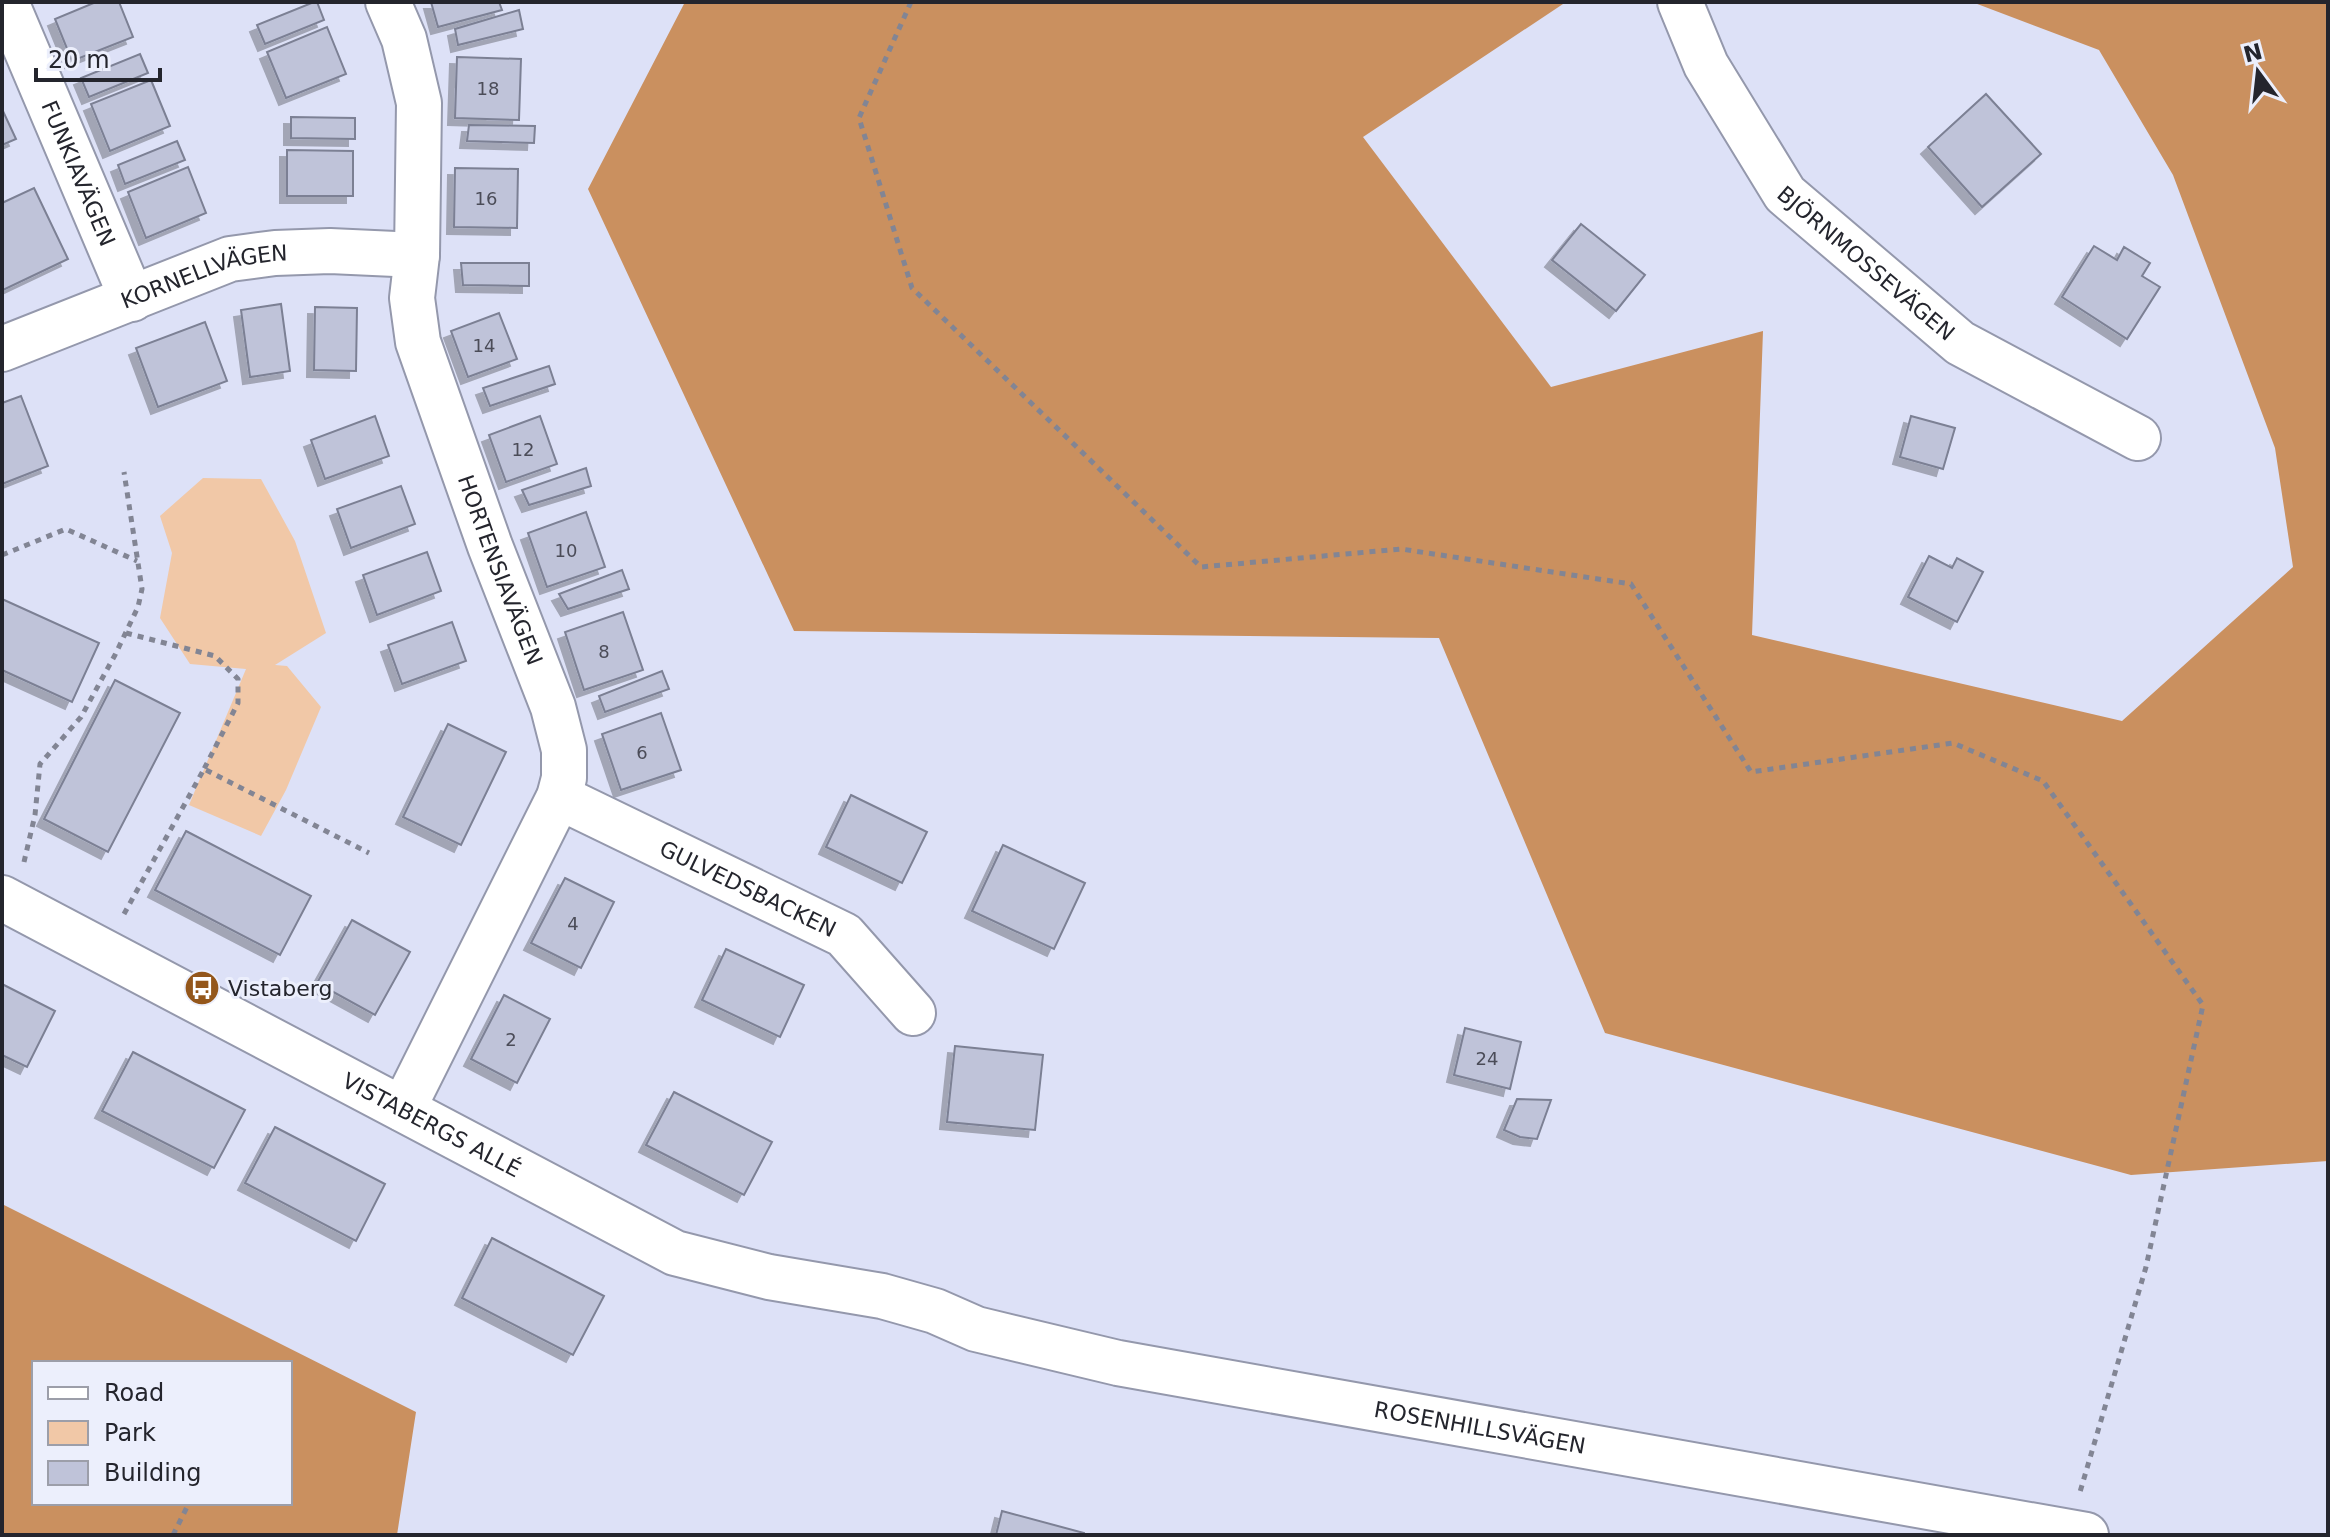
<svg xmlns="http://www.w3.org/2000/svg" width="2330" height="1537" viewBox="0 0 2330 1537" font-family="'DejaVu Sans',sans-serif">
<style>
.green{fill:#f1c8a7}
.forest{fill:#ca905f;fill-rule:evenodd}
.building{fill:#bfc3d9;stroke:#7c8094;stroke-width:2;filter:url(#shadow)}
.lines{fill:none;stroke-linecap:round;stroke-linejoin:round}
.minor-casing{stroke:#9498ac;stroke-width:48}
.path{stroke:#828594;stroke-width:5;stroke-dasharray:6 6;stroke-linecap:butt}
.minor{stroke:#fff;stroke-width:44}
.labels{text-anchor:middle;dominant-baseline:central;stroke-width:6;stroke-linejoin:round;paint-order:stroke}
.number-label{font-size:18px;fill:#4b4c58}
.street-label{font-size:22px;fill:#24252d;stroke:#eceffc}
.poi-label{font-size:22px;fill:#24252d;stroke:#eceffc;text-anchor:start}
</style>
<defs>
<filter id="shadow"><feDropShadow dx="-7" dy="7" stdDeviation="0" flood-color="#0004"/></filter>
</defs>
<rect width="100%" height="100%" fill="#dde1f7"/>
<polygon class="green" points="203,478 261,479 295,541 326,633 275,665 287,666 321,707 286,790 261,836 189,805 246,669 190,664 160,618 172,553 160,516"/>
<g class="forest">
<polygon points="685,2 1566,2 1363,137 1551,387 1763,331 1752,635 2122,721 2293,567 2275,448 2173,175 2099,50 1972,2 2328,2 2328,1161 2131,1175 1605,1033 1439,638 794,631 588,189"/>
<path d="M2,1204L416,1412L397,1535H2ZM34,1363H290V1503H34Z"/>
</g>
<g class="building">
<polygon points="96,2 119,2 133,37 72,61 55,19"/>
<polygon points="314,2 317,2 324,20 265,44 257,25"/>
<polygon points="431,2 499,2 502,10 438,27"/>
<polygon points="519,10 523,29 458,45 455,29"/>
<polygon points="327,27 346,74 286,98 267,52"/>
<polygon points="140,54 148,73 89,97 81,78"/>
<polygon points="457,57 521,59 519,120 455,118"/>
<polygon points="151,80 170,126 110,151 91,104"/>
<polygon points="1986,94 2041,154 1982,207 1928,147"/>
<polygon points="2,109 16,139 2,145"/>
<polygon points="291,117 355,118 355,139 291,138"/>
<polygon points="469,125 535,126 534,143 467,141"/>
<polygon points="177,141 185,160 125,184 118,165"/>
<polygon points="287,150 353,151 353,196 287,196"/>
<polygon points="188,167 206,213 146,238 128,192"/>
<polygon points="455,168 518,169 517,228 454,227"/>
<polygon points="34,188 68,259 3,290 2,203"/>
<polygon points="1581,224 1645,275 1616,311 1552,260"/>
<polygon points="2094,246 2117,260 2124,247 2150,263 2142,276 2160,287 2127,339 2062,297"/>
<polygon points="461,263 529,263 529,286 463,285"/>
<polygon points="281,304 290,371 250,377 241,310"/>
<polygon points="315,307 357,308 356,371 314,370"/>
<polygon points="499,313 517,359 468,377 451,331"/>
<polygon points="205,322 227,381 158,407 136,348"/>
<polygon points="549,366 555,384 490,406 483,388"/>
<polygon points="21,396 48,466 2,484 2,403"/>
<polygon points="375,416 389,456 325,479 311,440"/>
<polygon points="540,416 557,464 506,482 489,435"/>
<polygon points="1911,416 1955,428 1943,469 1900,457"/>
<polygon points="586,468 591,486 529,505 522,490"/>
<polygon points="401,486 415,524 351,548 337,509"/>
<polygon points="586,512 605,567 547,587 528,533"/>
<polygon points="427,552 441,591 377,615 363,575"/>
<polygon points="1929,556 1952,568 1957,558 1983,572 1957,622 1908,597"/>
<polygon points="622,570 629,589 568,609 559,594"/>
<polygon points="2,599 99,643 72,702 2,670"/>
<polygon points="623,612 643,670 584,690 565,632"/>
<polygon points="452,622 466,661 402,684 388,645"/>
<polygon points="662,671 669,689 605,712 599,696"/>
<polygon points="115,680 180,713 108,852 44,819"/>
<polygon points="661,713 681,770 621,790 602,734"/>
<polygon points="448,724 506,752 461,845 403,817"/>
<polygon points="851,795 927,832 902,883 826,847"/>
<polygon points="186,831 311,896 280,955 155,890"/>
<polygon points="1003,845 1085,883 1054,949 972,911"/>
<polygon points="565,878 614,902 581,968 531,943"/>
<polygon points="352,920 410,952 375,1015 317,983"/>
<polygon points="726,949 804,985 780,1037 702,1000"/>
<polygon points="2,984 55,1011 27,1067 2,1055"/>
<polygon points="504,995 550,1019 517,1083 471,1059"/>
<polygon points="1465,1028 1521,1042 1510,1089 1454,1075"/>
<polygon points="955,1046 1043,1055 1035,1130 947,1122"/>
<polygon points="133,1052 245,1110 214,1168 102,1111"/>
<polygon points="674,1092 772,1142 744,1195 646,1145"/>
<polygon points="1517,1099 1551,1100 1537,1139 1520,1137 1504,1130"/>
<polygon points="275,1127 385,1184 356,1241 245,1183"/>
<polygon points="492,1238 604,1296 573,1355 462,1298"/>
<polygon points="1002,1511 1084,1533 1084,1535 996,1535"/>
</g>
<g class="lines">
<defs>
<g id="minor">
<path id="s1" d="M6,2L132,299"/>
<path id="s2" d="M388,2L404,39L419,103L417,255L412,298L418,342L490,546L553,707L564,750V778L559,797L403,1109"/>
<path id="s3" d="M1680,2L1706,65L1785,194L1960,343L2138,438"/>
<path id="s4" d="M2,349L230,259L275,253L330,251L417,255"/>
<path id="s5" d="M559,797L844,935L913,1013"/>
<path id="s6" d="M2,898L675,1253L769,1277L882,1296L935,1311L976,1329L1118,1363L2086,1535"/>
</g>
</defs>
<use href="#minor" class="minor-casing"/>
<g class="path">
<polyline points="911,2 859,118 912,288 1201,567 1401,549 1631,584 1751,772 1953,743 2043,781 2203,1005 2146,1267 2080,1492"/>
<polyline points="2,555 66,529 137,561"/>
<polyline points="126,633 215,656 238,679 238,703 204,769"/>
<polyline points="24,862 35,815 40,764 81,717 115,655 138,607 142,589 124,472"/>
<polyline points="124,914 204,769 369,853"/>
<polyline points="173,1535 189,1503"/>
</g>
<use href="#minor" class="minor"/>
</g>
<defs>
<symbol id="bus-disc" viewBox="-11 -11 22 22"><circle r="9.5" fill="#94571b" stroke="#eceffc"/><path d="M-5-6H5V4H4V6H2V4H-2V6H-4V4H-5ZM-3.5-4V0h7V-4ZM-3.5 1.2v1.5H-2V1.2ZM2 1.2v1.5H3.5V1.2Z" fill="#fff"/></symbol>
</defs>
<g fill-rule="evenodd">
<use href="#bus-disc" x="182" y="968" width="40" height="40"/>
</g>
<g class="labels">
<g class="number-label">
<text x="488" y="88">18</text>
<text x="486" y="198">16</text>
<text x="484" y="345">14</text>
<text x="523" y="449">12</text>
<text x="566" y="550">10</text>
<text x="604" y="651">8</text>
<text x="642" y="752">6</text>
<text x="573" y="923">4</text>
<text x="511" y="1039">2</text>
<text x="1487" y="1058">24</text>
</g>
<g class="street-label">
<text stroke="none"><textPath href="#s1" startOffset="186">FUNKIAVÄGEN</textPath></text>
<text stroke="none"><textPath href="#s3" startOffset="326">BJÖRNMOSSEVÄGEN</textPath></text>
<text stroke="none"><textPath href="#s4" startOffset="216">KORNELLVÄGEN</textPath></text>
<text stroke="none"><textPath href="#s2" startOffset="588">HORTENSIAVÄGEN</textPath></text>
<text stroke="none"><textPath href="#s5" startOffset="210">GULVEDSBACKEN</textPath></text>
<text stroke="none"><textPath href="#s6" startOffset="486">VISTABERGS ALLÉ</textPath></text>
<text stroke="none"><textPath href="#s6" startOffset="1586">ROSENHILLSVÄGEN</textPath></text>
</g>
<g class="poi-label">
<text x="228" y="988">Vistaberg</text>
</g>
</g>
<rect width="2330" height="1537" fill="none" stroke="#24252d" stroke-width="8"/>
<rect x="32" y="1361" width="260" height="144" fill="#eceffc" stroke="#9c9ea9" stroke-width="2"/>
<rect x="48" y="1387" width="40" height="12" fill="#ffffff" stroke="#9c9ea9" stroke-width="2"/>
<text x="104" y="1401" font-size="24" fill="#24252d">Road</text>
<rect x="48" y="1421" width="40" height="24" fill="#f1c8a7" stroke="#9c9ea9" stroke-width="2"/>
<text x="104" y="1441" font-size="24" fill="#24252d">Park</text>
<rect x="48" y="1461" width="40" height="24" fill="#bfc3d9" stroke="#9c9ea9" stroke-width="2"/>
<text x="104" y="1481" font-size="24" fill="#24252d">Building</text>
<g transform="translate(2258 72) rotate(345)" stroke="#eceffc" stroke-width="6" paint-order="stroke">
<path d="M0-6L14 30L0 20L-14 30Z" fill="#24252d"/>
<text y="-12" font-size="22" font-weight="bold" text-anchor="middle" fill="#24252d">N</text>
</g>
<path d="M36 68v12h124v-12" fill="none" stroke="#24252d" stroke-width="4"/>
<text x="48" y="68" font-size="24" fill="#24252d" stroke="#eceffc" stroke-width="6" paint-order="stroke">20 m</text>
</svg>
